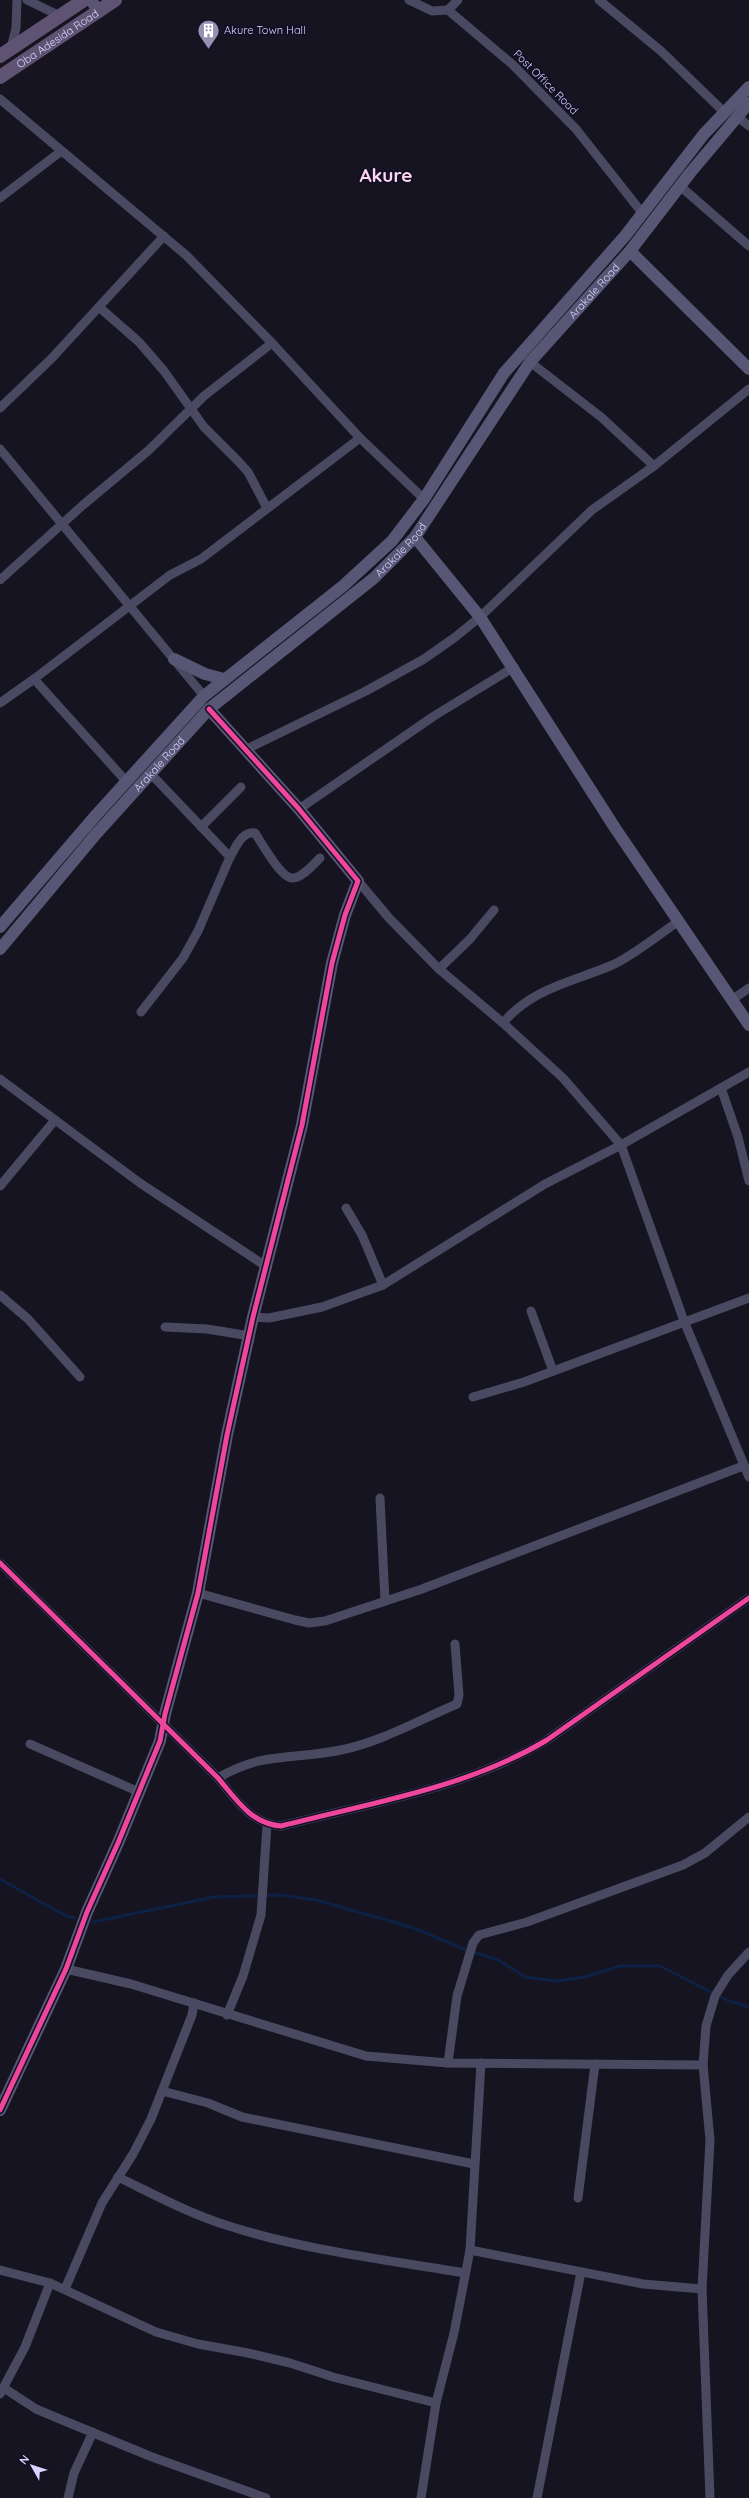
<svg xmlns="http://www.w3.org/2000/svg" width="749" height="2498" viewBox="0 0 749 2498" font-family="Quicksand,sans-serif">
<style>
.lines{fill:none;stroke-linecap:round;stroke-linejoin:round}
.stream{stroke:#0d2144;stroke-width:3}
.street{stroke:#4a4962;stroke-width:9}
.secondary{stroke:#575674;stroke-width:12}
.primary{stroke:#5e5373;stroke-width:14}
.cycleway-casing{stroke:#130f26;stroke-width:8}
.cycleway{stroke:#ed469a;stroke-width:5}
.labels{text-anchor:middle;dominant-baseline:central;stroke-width:3.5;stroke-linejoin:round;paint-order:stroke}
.poi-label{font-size:11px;fill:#d9d4ff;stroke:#130f26;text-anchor:start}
.street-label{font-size:11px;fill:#d9d4ff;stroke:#130f26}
.town-label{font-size:19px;font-weight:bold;fill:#ffd6f0;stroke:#130f26}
</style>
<rect width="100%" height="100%" fill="#161421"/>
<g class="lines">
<g class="stream">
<polyline points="0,1879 66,1916 75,1918"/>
<polyline points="93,1922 214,1897 280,1895 316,1900 414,1928 461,1948 498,1960 526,1977 556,1981 585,1977 620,1966 660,1966 729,2001 749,2007"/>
</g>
<g class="street">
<polyline points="27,0 60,16"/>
<polyline points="409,0 432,11 448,10 512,64 576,129 643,214"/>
<polyline points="599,0 661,51 724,112"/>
<polyline points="448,10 458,0"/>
<polyline points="11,48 16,28 17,0"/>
<polyline points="0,99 187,256 272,343 360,438 424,499"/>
<polyline points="737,116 749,126"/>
<polyline points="680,186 749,246"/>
<polyline points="0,198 60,152"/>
<polyline points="99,307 139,342 164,371 204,427 239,462 248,472 267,508"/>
<polyline points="530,362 601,417 654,466"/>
<polyline points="0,408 52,358 164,236"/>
<polyline points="0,449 204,696"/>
<polyline points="0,580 83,505 149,450 204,396 272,343"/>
<polyline points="0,703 34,679"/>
<polyline points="247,749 366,691 424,659 454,638 480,617 592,510 654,466 749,389"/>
<polyline points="126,781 34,679 170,575 201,559 360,438"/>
<polyline points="299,809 434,716 514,667"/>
<polyline points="201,827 241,787"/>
<path d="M230,857C236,847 242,831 255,833C261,842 281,878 292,878C301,879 314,864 320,858"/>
<polyline points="439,969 470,939 494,910"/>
<polyline points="733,999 749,988"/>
<polyline points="141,1012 183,958 198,931 230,857 150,773"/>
<path d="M503,1023C531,989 572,982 610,966C632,957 659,934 679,921"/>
<polyline points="749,1072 621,1145 684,1321 749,1477"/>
<polyline points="0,1079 140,1183 267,1267"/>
<polyline points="721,1088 738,1137 749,1181"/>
<polyline points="0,1186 55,1120"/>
<polyline points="346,1208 362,1235 383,1285"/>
<polyline points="0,1295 28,1319 80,1377"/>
<polyline points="531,1311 553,1371"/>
<polyline points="253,1317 269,1318 322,1307 383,1285 545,1184 621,1145 563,1078 503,1023 439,969 389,918 358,881"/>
<polyline points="165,1327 207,1329 250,1336"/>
<polyline points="473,1397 524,1382 749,1298"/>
<polyline points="380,1498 385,1601"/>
<path d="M0,1563L218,1778C236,1799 251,1824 281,1826C370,1803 467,1788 547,1740L749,1598"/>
<polyline points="198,1593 295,1620 309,1623 325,1621 422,1589 743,1466"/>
<polyline points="30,1744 139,1792"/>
<path d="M218,1778C264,1751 293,1760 341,1750C381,1742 419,1720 457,1704L459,1695L455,1644"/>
<polyline points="66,1969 131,1984 366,2056 448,2063 703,2065"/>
<polyline points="227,2015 243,1976 261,1915 267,1825"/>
<polyline points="448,2063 457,1996 473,1943 479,1935 527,1922 683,1865 705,1853 749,1817"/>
<polyline points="162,2091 208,2103 242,2117 474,2164"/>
<path d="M118,2177C155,2195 190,2214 229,2226C303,2250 388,2260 465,2273"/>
<polyline points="578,2198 595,2064"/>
<polyline points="470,2250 643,2284 702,2289"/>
<polyline points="0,2270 50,2283 156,2332 198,2344 248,2353 290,2363 333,2377 436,2403"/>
<polyline points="65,2289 102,2203 133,2154 151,2119 192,2015 194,2003"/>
<polyline points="4,2388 36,2409 55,2417 152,2457 266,2498"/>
<polyline points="0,2394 25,2347 50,2283"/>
<polyline points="68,2498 74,2473 93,2432"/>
<polyline points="421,2498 436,2403 454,2333 470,2250 481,2063"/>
<polyline points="537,2498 581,2272"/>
<polyline points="710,2498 702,2289 710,2140 703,2065 706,2026 715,1996 728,1975 749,1952"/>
</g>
<g class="secondary">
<polyline points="91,0 99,12"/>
<polyline points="630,251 749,369"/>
<polyline points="415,537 480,617 615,828 749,1025"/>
<polyline points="174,659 205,674 224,679"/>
<polyline points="0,927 97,814 204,696 343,586 392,541 424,499 504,373 625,236 704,134 749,87"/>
<path id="s1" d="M0,949L96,834L209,709L374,578L415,537L530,362L630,251L690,173L749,103"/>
<polyline points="0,2110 66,1969 87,1912 118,1843 160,1741 165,1714 198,1593 227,1435 253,1317 302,1125 332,963 345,915 358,881 299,809 209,709"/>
</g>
<g class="primary">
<polyline points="0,56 84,0"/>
<path id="s2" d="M0,77L115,0"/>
</g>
<defs>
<g id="cycleway">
<path d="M0,1563L218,1778C236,1799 251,1824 281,1826C370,1803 467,1788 547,1740L749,1598"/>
<polyline points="0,2110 66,1969 87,1912 118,1843 160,1741 165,1714 198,1593 227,1435 253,1317 302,1125 332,963 345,915 358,881 299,809 209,709"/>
</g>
</defs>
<use href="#cycleway" class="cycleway-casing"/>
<use href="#cycleway" class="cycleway"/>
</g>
<defs>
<symbol id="building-pin" viewBox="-11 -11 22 30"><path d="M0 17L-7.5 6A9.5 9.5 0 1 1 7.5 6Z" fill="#9591b1" stroke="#130f26"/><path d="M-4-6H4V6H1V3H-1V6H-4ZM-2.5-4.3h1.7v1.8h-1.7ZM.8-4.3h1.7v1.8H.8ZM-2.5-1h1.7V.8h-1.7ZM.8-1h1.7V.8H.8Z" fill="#fff"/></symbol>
</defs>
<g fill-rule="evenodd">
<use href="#building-pin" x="196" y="18" width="25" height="34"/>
</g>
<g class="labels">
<g class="poi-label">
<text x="224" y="30">Akure Town Hall</text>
</g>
<g class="street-label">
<text stroke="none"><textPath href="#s2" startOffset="69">Oba Adesida Road</textPath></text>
<text transform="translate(546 82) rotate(45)">Post Office Road</text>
<text stroke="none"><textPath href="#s1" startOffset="892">Arakale Road</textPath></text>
<text stroke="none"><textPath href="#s1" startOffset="568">Arakale Road</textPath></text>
<text stroke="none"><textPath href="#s1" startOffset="244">Arakale Road</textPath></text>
</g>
<g class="town-label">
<text x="386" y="175">Akure</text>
</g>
</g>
<g transform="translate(32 2466) rotate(309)" stroke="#130f26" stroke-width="3" paint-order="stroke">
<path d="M0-3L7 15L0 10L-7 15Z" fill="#d9d4ff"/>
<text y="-6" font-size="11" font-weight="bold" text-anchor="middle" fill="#d9d4ff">N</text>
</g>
</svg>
